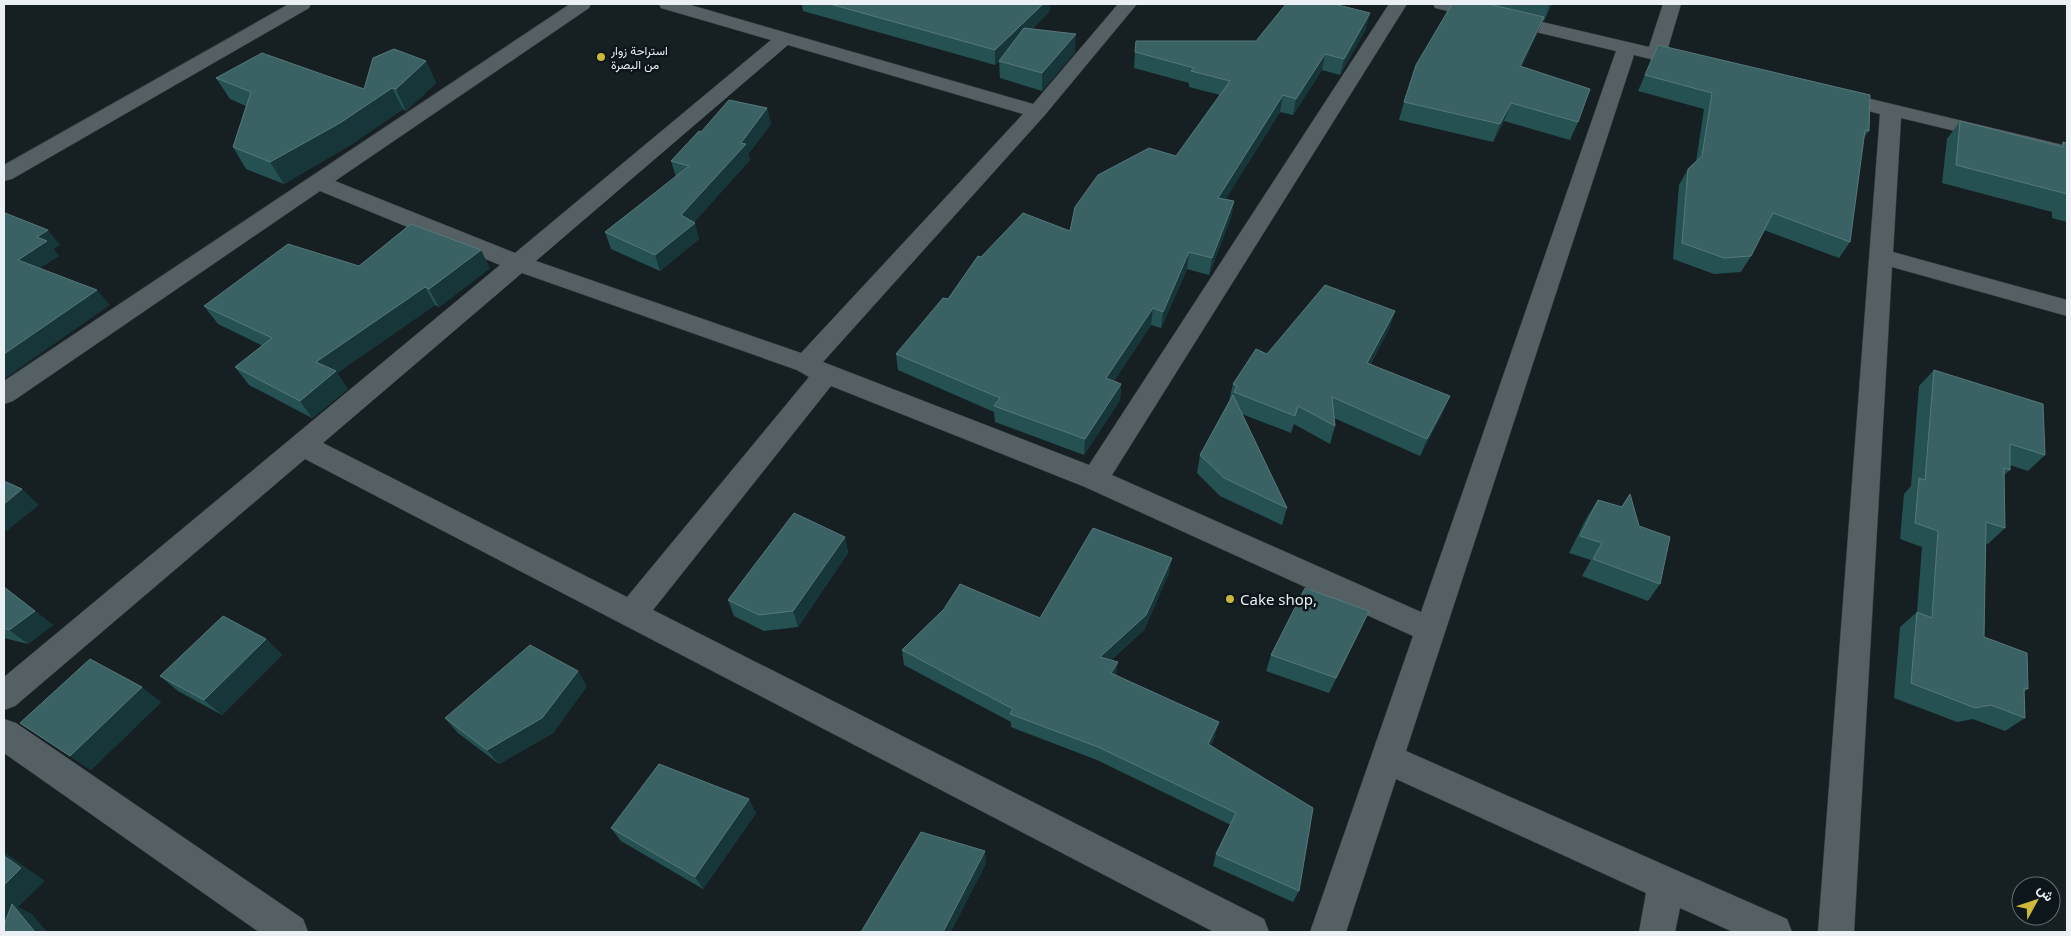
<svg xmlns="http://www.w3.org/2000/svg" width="2071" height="936" viewBox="0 0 2071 936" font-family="'Noto Sans',Vazirmatn,sans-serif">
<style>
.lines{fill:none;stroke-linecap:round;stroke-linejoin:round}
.minor-casing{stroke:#363c3f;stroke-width:1}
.minor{fill:#556064;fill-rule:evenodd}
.wall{fill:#255153}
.shaded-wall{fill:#163639}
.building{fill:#3a6264;stroke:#56787b}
.poi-dot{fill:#ccb939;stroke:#0d161a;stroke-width:2}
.labels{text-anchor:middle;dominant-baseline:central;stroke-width:5;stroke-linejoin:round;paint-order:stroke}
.far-poi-label{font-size:12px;fill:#eaf0f3;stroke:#0d161a;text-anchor:start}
.poi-label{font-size:15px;fill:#eaf0f3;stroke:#0d161a;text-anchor:start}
</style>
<rect width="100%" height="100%" fill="#162023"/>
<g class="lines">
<defs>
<g id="minor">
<polygon points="289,4 311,4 309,8 12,179 4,181 4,165"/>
<path d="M570,4H591L589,8L335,181L515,253L771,40L661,8L659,4H687L1033,104L1118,4H1137L1044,116L823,362L1089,465L1389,4H1407L1112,475L1421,612L1616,51L1435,8L1433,4H1465L1649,47L1663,4H1681L1667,51L1698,59L1701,63L1698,67L1691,69L1634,55L1406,751L1787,919L1792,932H1733L1680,908L1675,932H1639L1646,893L1396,779L1346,932H1310L1413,636L1085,487L831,386L653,610L1264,919L1269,932H1214L305,459L15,706L4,710V677L500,265L320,191L13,401L4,404V381ZM788,45L1023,114L801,353L536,261ZM522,273L797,370L809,377L627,597L323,443Z"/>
<polygon points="1833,90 2067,146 2067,158 1901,118 1893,252 2067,300 2067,316 1892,267 1854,932 1818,932 1880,114 1826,100 1823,96 1826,92"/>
<polygon points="4,719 16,723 303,919 308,932 259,932 4,753"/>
</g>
</defs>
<use href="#minor" class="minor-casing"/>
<use href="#minor" class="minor"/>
</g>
<g class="wall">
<polygon points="797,4 1050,4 1049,12 1032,29 1075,52 1042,91 1000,78 999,61 995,65 803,11 802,5"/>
<polygon points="1452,4 1552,4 1544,21 1542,20 1537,34 1522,66 1578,122 1570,140 1504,121 1493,142 1399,120 1404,102"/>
<polygon points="1366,29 1340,75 1322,70 1293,115 1280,112 1225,199 1234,201 1231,217 1209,275 1187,269 1161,328 1151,325 1114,381 1121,384 1120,400 1084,455 995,422 994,412 898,370 896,354 948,299 981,257 1070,231 1176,156 1220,95 1189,87 1189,83 1134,68 1135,52 1256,41"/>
<polygon points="1658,45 1869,131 1863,139 1850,242 1839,258 1764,230 1751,256 1741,272 1714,274 1673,259 1679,185 1688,169 1696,162 1704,109 1638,91"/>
<polygon points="426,61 436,83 406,111 403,109 352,144 284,184 246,169 233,147 246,106 230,99 216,78 364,89"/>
<polygon points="767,108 771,124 748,154 750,160 694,222 699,239 660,271 611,249 605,232 676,177 671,161 701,132"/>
<polygon points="1960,121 2060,146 2063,142 2067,143 2067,222 2052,218 2052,212 1942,183 1947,139"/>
<polygon points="359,266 490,268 439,307 435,305 337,373 348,389 312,418 249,385 235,367 263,346 218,324 204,306"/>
<polygon points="1395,311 1389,329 1370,365 1442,414 1420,456 1334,418 1335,426 1330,444 1294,424 1291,433 1242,414 1287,508 1282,525 1220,496 1197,473 1200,455 1229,401 1233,384 1267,354"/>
<polygon points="1934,370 2045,455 2028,471 2010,465 2010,470 2004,475 2005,528 1988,544 1985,543 1984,637 2028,689 2024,692 2025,718 2005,731 1973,719 1957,722 1894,698 1900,627 1917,612 1922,547 1900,539 1904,494 1911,486 1919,386"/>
<polygon points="1630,494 1639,526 1660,584 1648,601 1582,576 1591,560 1569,553 1587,517 1598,500 1621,507"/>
<polygon points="845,537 848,553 798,627 764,631 734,616 728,600"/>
<polygon points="1169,573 1144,630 1111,660 1116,676 1215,736 1211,745 1299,891 1293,902 1213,866 1216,854 1231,825 1097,760 1011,727 1011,722 904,665 902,650 944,609 1040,618"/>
<polygon points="4,587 53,625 28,644 4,638"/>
<polygon points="1362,627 1329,693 1266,671 1271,655"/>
<polygon points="266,639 282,655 222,715 178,691 160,676"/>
<polygon points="587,686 553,733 499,764 458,733 445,718"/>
<polygon points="161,702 91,770 20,723"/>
<polygon points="756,813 703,889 621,841 611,828"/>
</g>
<g class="shaded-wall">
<polygon points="1043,4 1050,4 1049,12 995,65 995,50"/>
<polygon points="1550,4 1552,4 1544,21"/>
<polygon points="1370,13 1366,29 1340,75 1344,59"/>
<polygon points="1544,17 1537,34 1514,84 1520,66"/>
<polygon points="1076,34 1075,52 1042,91 1042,73"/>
<polygon points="1325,54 1322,70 1293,115 1296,99"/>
<polygon points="426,61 436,83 406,111 396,89"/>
<polygon points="392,88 403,109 352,144 284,184 270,162"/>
<polygon points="1283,95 1280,112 1216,215 1218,198"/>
<polygon points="1511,103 1504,121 1493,142 1500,124"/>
<polygon points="767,108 771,124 748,154 750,160 690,227 695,223 699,239 660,271 655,255 681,215 741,143"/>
<polygon points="1234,201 1231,217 1209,275 1212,258"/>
<polygon points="48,230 60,245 54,249 59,256 31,274 18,260 37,237"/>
<polygon points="481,250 490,268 439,307 429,289"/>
<polygon points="1189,252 1187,269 1161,328 1163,312"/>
<polygon points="425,287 435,305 337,373 348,389 312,418 300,401 316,362"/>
<polygon points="97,290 110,305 4,379 4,354"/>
<polygon points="1153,308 1151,325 1105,395 1106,378"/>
<polygon points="1395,311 1389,329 1361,381 1367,363"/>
<polygon points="1121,384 1120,400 1084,455 1085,439"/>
<polygon points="1450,396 1442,414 1420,456 1427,439"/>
<polygon points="22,489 39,505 4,533 4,504"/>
<polygon points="845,537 848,553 798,627 793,611"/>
<polygon points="1172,558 1169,573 1144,630 1098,671 1100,657"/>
<polygon points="35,611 53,625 28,644 9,630"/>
<polygon points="1369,611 1362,627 1329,693 1336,678"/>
<polygon points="266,639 282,655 222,715 204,700"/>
<polygon points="1118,662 1116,677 1111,673"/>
<polygon points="578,671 587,686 553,733 499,764 487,750"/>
<polygon points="142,687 161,702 91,770 70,756"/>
<polygon points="1219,722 1215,736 1205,757 1208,744"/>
<polygon points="749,799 756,813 703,889 695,877"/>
<polygon points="985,851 986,864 951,932 943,932"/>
<polygon points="4,852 45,881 18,907 32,914 47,932 35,932 16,909 4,921"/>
</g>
<g class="building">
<polygon points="830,4 1043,4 995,50"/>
<polygon points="1286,4 1334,4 1370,13 1344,59 1325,54 1296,99 1283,95 1218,198 1234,201 1212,258 1189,252 1163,312 1153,308 1106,378 1121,384 1085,439 994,406 1000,398 896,354 943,298 948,299 978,256 981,257 1023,213 1070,231 1075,207 1098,175 1149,148 1176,156 1230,81 1191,71 1194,68 1135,52 1136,41 1256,41"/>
<polygon points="1452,4 1488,4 1544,17 1520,66 1590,89 1578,122 1511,103 1500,124 1404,102 1416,65"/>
<polygon points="1024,28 1076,34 1042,73 999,61"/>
<polygon points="1658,45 1870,95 1869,131 1865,130 1850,242 1773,213 1751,256 1724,258 1682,243 1688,169 1702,156 1712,93 1645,75"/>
<polygon points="394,49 426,61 396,89 392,88 340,123 270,162 233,147 251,92 216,78 262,53 364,89 373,58"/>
<polygon points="729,100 767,108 741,143 746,144 681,215 695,223 655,255 605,232 689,166 671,161 699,131 701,132"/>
<polygon points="1960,121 2063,147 2063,142 2067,143 2067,194 1956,165"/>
<polygon points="5,213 48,230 37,237 47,241 18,260 97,290 4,354 4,214"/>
<polygon points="411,224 481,250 429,289 425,287 316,362 336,371 300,401 235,367 272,338 204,306 288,244 359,266"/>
<polygon points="1325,285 1395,311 1367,363 1450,396 1427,439 1332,397 1335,426 1298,406 1295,416 1234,392 1237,386 1233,384 1256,349 1267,354"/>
<polygon points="1934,370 2043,404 2045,455 2010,444 2010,470 2004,468 2005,528 1986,522 1984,637 2027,653 2028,689 2024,688 2025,718 1991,705 1975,708 1911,683 1917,612 1932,618 1938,531 1915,523 1919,478 1925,480"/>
<polygon points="1233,395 1287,508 1224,478 1200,455"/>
<polygon points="4,481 22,489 4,504"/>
<polygon points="1630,494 1639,526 1670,537 1660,584 1593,559 1602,543 1580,536 1598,500 1622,507"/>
<polygon points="794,513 845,537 793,611 759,615 728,600"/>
<polygon points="1093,528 1172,558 1146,615 1100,657 1118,662 1111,673 1219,722 1208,744 1313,808 1299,891 1216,854 1236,813 1098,747 1010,714 1013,709 902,650 944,609 960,584 1040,618"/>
<polygon points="4,587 35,611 9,630 4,628"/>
<polygon points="1305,588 1369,611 1336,678 1271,655"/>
<polygon points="223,616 266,639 204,700 160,676"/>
<polygon points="530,645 578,671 542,718 487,750 445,718"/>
<polygon points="90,659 142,687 70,756 20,723"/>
<polygon points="659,764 749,799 695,877 611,828"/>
<polygon points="921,832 985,851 943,932 861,932"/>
<polygon points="4,856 21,868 4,885"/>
<polygon points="12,904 35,932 4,932 4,925"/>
</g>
<g class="poi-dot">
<circle cx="601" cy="57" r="5"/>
<circle cx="1230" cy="599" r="5"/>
</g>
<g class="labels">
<g class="far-poi-label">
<text x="611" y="50">استراحة زوار<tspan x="611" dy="14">من البصرة</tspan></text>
</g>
<g class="poi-label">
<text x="1240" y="599">Cake shop,</text>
</g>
</g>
<rect width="2071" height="936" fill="none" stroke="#eaf0f3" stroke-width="10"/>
<g transform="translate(2036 901) rotate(50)"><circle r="24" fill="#0d161a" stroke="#656d71"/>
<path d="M0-4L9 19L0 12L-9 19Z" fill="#ccb939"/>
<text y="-8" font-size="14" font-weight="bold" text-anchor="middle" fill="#eaf0f3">ش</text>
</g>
</svg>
